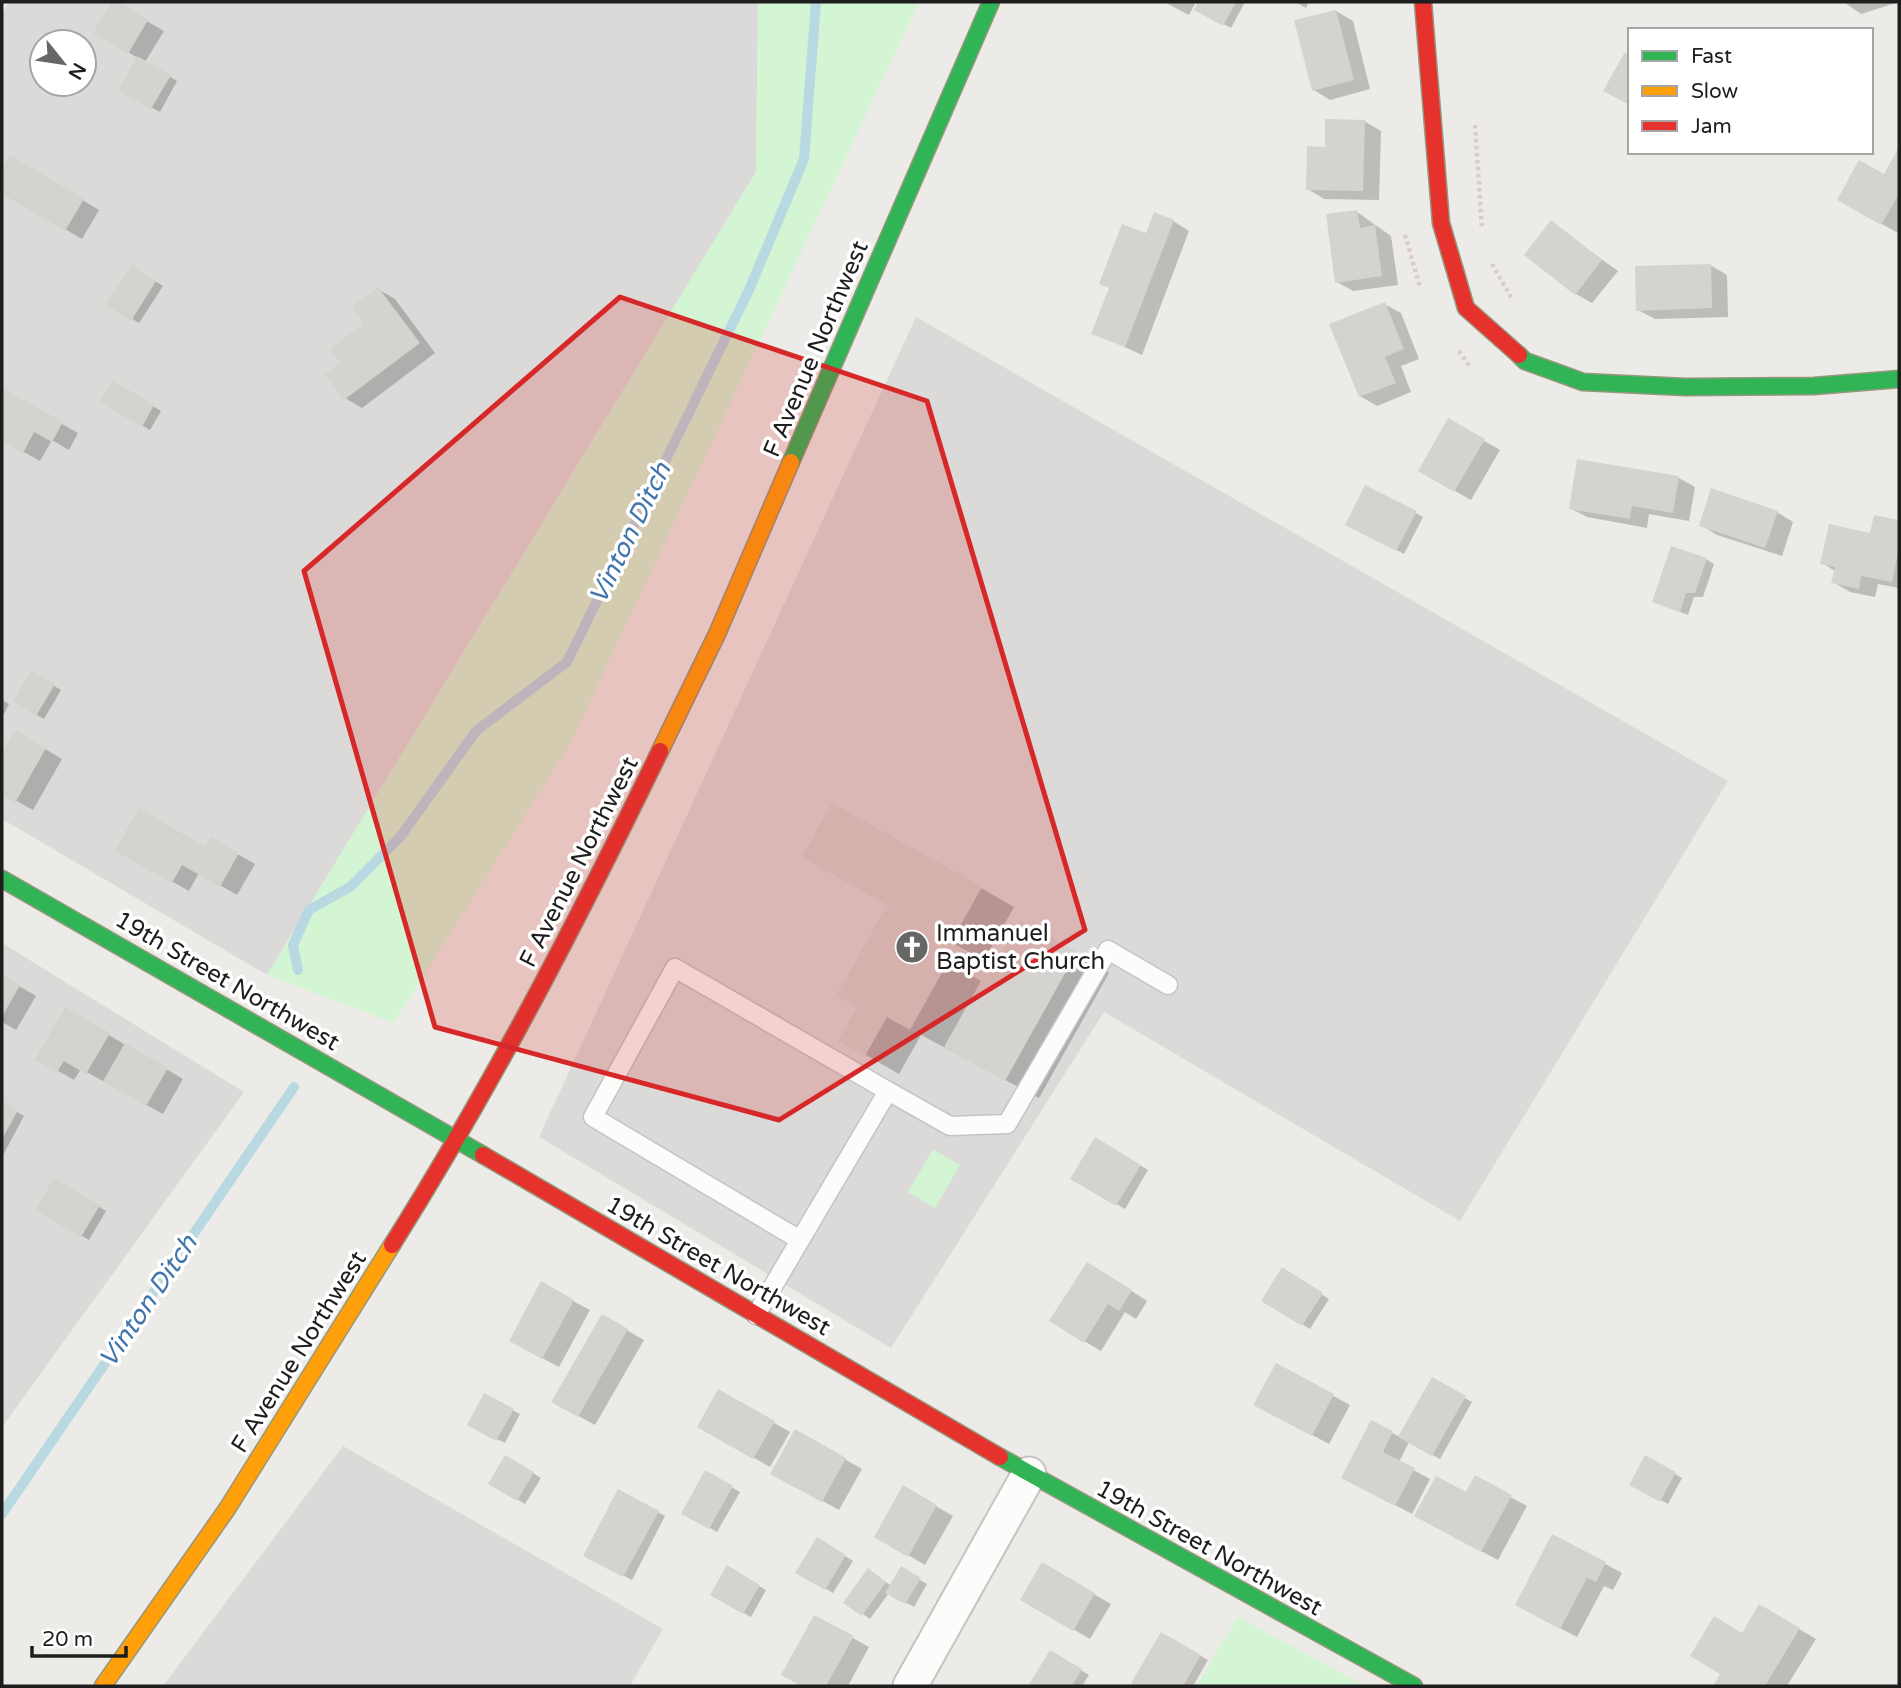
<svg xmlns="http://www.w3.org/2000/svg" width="1901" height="1688" viewBox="0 0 1901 1688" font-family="'Varela Round',sans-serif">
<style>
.residential{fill:#dcdad8;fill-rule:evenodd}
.religious{fill:#dbdad8}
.park{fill:#d3f5d4}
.shadow{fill:#0003}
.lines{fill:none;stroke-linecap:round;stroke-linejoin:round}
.stream{stroke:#b8d9e2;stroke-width:10}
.building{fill:#d5d3cf}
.lane-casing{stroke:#c5c4c3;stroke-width:21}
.street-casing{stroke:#c5c4c3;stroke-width:37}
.fast-casing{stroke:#95977e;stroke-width:19}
.slow-casing{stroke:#95977e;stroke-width:19}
.jam-casing{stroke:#95977e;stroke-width:19}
.path{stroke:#dbccc9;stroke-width:4.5;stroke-dasharray:3.5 3.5;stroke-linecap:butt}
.lane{stroke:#fcfcfb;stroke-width:18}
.street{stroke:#fcfcfb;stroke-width:33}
.fast{stroke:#30b455;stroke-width:16}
.slow{stroke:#ff9f0a;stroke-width:16}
.jam{stroke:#e5322d;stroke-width:16}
.marked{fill:#d62828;fill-opacity:0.2;stroke:#d62828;stroke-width:5;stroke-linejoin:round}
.labels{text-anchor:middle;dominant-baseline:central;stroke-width:7;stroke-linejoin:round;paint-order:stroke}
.street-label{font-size:24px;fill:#1e1e1e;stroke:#fff}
.poi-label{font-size:24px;fill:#1e1e1e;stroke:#fff;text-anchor:start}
.water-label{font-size:26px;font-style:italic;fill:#4175ac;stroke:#fff}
</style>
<rect width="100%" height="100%" fill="#edebe7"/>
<g class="residential">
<path d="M9,2H758L756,172L267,975L2,819V14ZM42,42H84V84H42Z"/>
<polygon points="2,943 244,1092 2,1427"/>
</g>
<g class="religious">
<polygon points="916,317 1728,781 1460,1221 1104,1012 891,1348 539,1137"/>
<polygon points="343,1446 663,1629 630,1686 163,1686"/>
</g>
<g class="park">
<polygon points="758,2 919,2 570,744 394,1023 267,975 756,172"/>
<polygon points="933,1149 960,1165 935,1208 908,1192"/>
<polygon points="1238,1617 1365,1686 1196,1686"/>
</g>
<g class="shadow">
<polygon points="114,2 164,31 145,62 177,81 160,112 120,90 138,58 95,32"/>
<polygon points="1164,2 1196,2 1189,15"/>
<polygon points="1200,2 1245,2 1231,28 1196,9"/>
<polygon points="1295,2 1309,2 1306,8"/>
<polygon points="1844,2 1899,2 1861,14"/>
<polygon points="1336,11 1353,21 1370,89 1330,100 1314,90"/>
<polygon points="1364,121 1381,131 1379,200 1324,199 1308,189"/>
<polygon points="1898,153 1899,153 1898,233 1839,200 1885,177"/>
<polygon points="11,157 99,210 82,239 2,192 2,173"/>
<polygon points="1357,212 1391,236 1398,285 1353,291 1337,282"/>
<polygon points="1173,221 1189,231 1142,355 1094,333 1147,235"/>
<polygon points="1551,223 1618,271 1592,303 1576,294"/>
<polygon points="1710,265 1727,275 1728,317 1655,319 1638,310"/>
<polygon points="140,272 163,286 139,323 108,304"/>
<polygon points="378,289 395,299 435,353 362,408 345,398 343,363 367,324"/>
<polygon points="1384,304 1401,313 1419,359 1401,366 1411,392 1377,406 1360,396"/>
<polygon points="113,382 161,411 150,430 102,401"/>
<polygon points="3,391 78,433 69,450 52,440 40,461 2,440"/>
<polygon points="1449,421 1500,450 1471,500 1420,471"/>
<polygon points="1679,478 1695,487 1689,521 1649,514 1647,528 1587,517 1570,508"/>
<polygon points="1366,487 1423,517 1404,554 1347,524"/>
<polygon points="1777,512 1793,522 1782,556 1717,535 1701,525"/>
<polygon points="1875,517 1899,522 1899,588 1878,584 1875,597 1850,592 1833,582 1835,571 1822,563 1871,535"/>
<polygon points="1706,559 1714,564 1703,597 1694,597 1688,615 1654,602"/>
<polygon points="32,673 61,690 44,719 15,702"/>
<polygon points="2,700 9,704 2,718"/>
<polygon points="16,732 62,759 33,810 2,793 2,757"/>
<polygon points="211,839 255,864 237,895 199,873 189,891 117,850 206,849"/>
<polygon points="981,888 1014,907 983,962 995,968 1020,923 1109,973 1039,1098 921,1035 899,1074 840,1040"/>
<polygon points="2,976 36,996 16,1030 2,1022"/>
<polygon points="65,1009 183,1079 163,1114 81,1069 74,1080 37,1059"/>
<polygon points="2,1103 24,1116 2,1157"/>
<polygon points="1095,1139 1148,1170 1125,1209 1073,1178"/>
<polygon points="55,1180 106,1211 89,1240 37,1210"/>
<polygon points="1283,1270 1329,1299 1310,1329 1263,1300"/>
<polygon points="1104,1273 1147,1301 1136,1319 1125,1312 1101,1351 1084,1341"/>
<polygon points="573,1301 590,1310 559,1367 527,1350"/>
<polygon points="602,1316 644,1340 595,1425 553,1402"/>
<polygon points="1277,1365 1350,1405 1329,1444 1272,1413"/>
<polygon points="1432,1380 1472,1402 1440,1459 1409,1442 1399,1462 1430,1479 1412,1514 1360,1486 1372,1423 1400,1437"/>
<polygon points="718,1391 790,1432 770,1467 699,1427"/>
<polygon points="484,1395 520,1414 505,1443 469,1425"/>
<polygon points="795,1431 862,1469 839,1510 772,1473"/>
<polygon points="506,1457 541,1478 525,1504 490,1483"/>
<polygon points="1646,1458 1682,1478 1668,1504 1631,1484"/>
<polygon points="705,1472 740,1492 717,1532 683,1513"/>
<polygon points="1475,1478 1527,1506 1498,1560 1432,1525 1466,1495"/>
<polygon points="904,1488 953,1516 925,1565 876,1536"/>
<polygon points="618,1491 665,1516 632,1580 585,1555"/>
<polygon points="1553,1536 1622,1573 1613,1590 1604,1586 1577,1637 1533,1614"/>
<polygon points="818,1539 853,1561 833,1593 798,1572"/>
<polygon points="1042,1564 1111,1604 1090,1639 1022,1599"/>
<polygon points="727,1568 766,1590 751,1617 712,1595"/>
<polygon points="901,1569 927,1584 914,1607 889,1593 870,1619 863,1614 876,1575 891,1586"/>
<polygon points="1760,1606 1816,1639 1787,1686 1717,1686"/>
<polygon points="1162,1634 1208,1660 1193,1686 1140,1686 1134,1683"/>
<polygon points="853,1638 869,1647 848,1686 804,1686 783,1674"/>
<polygon points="1051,1652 1089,1675 1082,1686 1030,1686"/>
</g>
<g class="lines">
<g class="stream">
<polyline points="298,970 293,945 309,910 350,887 400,837 476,731 567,662 749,290 804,159 816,2"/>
<polyline points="2,1514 294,1087"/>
</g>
</g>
<g class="building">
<polygon points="112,2 119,2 148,20 128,54 93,33"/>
<polygon points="1198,2 1236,2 1223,26 1194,10"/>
<polygon points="1336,10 1354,80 1312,91 1294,20"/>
<polygon points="1625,52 1630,55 1630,105 1603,91"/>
<polygon points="137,56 171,75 151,109 118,91"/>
<polygon points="1325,119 1365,120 1363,191 1306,190 1307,146 1325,147"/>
<polygon points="1899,147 1899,194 1881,225 1837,200 1859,160 1884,174"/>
<polygon points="10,155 84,199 65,231 2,194 2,170"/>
<polygon points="1357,210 1360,228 1375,225 1382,276 1335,283 1326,214"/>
<polygon points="1154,212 1174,220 1125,347 1091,334 1109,288 1099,284 1122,224 1146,233"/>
<polygon points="1551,220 1602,260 1575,295 1524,255"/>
<polygon points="1711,264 1712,308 1636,311 1635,266"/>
<polygon points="132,265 156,281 131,321 106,305"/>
<polygon points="378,287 420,343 344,400 325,374 341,363 330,349 364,324 352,307"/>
<polygon points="1385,302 1404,349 1385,357 1396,383 1359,397 1329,324"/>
<polygon points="112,380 154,405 142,427 100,402"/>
<polygon points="2,388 63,422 52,442 34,432 23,453 2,441"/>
<polygon points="1448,418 1485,439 1454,492 1418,471"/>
<polygon points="1577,459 1679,476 1673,513 1632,506 1630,519 1569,509"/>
<polygon points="1365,485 1417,511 1396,551 1345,525"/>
<polygon points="1711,488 1778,511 1765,548 1699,526"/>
<polygon points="1874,515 1899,520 1899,549 1892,582 1861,576 1859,589 1831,583 1835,567 1820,564 1829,524 1870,533"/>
<polygon points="1671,546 1707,558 1695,593 1686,593 1680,612 1652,602"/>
<polygon points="31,670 55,684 36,716 13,702"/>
<polygon points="15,730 46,748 15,803 2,795 2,753"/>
<polygon points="832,803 982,887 951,942 994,966 1020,920 1077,952 1005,1081 944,1047 981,981 948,962 910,1030 887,1017 865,1056 838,1041 857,1007 836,996 887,905 802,857"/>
<polygon points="139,808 205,847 211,837 239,853 220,887 182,865 172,883 115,851"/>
<polygon points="2,974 20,985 2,1017"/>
<polygon points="65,1007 110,1033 86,1074 64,1061 57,1072 35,1060"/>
<polygon points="125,1043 168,1068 146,1106 103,1081"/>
<polygon points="2,1101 18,1110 2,1139"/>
<polygon points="1095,1137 1141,1165 1116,1206 1070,1179"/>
<polygon points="54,1178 100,1205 81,1237 35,1210"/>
<polygon points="1087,1262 1132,1290 1119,1311 1108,1304 1084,1343 1049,1321"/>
<polygon points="1282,1267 1323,1293 1302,1326 1261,1301"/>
<polygon points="541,1281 574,1300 542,1359 509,1341"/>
<polygon points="602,1314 628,1329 578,1417 551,1402"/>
<polygon points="1276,1363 1334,1394 1312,1436 1253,1405"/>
<polygon points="1432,1377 1466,1396 1432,1456 1398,1437"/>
<polygon points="718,1389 775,1421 753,1459 697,1427"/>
<polygon points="484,1393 514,1409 496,1441 467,1425"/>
<polygon points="1371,1420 1393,1431 1383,1452 1415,1468 1395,1506 1341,1478"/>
<polygon points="795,1429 846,1458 822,1502 770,1474"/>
<polygon points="505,1455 534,1472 517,1501 488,1484"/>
<polygon points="1645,1455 1676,1472 1660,1502 1629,1485"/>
<polygon points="705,1470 733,1486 709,1529 681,1514"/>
<polygon points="1475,1475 1512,1495 1481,1552 1414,1516 1436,1476 1466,1492"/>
<polygon points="903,1485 937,1505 908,1557 874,1537"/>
<polygon points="618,1489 659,1511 623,1577 583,1556"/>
<polygon points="1552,1534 1606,1562 1596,1582 1587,1578 1560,1629 1515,1605"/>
<polygon points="817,1537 846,1555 825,1590 795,1573"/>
<polygon points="1042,1562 1095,1593 1073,1631 1020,1600"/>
<polygon points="727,1565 760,1585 743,1614 710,1595"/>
<polygon points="901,1566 921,1578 905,1604 885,1593"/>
<polygon points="868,1568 886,1582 862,1616 843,1603"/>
<polygon points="1759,1604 1800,1628 1765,1686 1713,1686 1720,1674 1690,1656 1714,1616 1742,1633"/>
<polygon points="814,1615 854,1636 826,1686 801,1686 781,1675"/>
<polygon points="1161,1632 1201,1655 1183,1686 1136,1686 1131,1683"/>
<polygon points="1050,1650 1082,1669 1072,1686 1028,1686"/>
</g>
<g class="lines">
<defs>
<g id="lane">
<polyline points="888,1091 950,1126 1007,1124 1108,950 1168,985"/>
<polyline points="756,1315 888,1091 675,968 593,1117 800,1240"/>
</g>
<polyline id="street" points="910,1686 1029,1474"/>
<g id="fast">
<polyline points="1519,355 1525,361 1583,382 1685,387 1814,386 1899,379"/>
<polyline points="791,462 991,2"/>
<polyline points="2,879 483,1155"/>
<polyline points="1000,1457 1414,1686"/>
</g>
<g id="slow">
<polyline points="660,751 717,634 791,462"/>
<polyline points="103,1686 227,1509 392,1245"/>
</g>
<g id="jam">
<polyline points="1423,2 1441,223 1466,308 1519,355"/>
<polyline points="483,1155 1000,1457"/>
<path d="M392,1245C492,1086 578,920 660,751"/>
</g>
</defs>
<use href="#lane" class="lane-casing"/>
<use href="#street" class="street-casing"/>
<use href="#fast" class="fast-casing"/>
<use href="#slow" class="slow-casing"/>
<use href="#jam" class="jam-casing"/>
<g class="path">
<polyline points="1475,125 1482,229"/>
<polyline points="1405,235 1420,287"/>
<polyline points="1492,264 1512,299"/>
<polyline points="1459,351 1471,368"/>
</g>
<use href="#lane" class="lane"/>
<use href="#street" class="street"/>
<use href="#fast" class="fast"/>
<use href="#slow" class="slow"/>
<use href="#jam" class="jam"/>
</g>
<path class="marked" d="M620,297L927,401L1085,930L779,1120L435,1027L304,571Z"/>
<defs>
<symbol id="church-disc" viewBox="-11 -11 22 22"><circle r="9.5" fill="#666664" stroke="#fff"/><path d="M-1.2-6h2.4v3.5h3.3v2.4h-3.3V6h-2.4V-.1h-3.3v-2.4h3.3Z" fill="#fff"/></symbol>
</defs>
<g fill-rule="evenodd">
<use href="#church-disc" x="893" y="928" width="38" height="38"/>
</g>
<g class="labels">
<g class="street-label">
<text transform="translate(816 349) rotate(-67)">F Avenue Northwest</text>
<text transform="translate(579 862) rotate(-63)">F Avenue Northwest</text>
<text transform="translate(227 981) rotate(30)">19th Street Northwest</text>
<text transform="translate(718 1266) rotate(30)">19th Street Northwest</text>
<text transform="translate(299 1352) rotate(-58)">F Avenue Northwest</text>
<text transform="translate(1209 1548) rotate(29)">19th Street Northwest</text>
</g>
<g class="poi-label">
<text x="936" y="933">Immanuel<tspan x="936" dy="28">Baptist Church</tspan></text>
</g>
<g class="water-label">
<text transform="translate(630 533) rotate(-64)">Vinton Ditch</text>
<text transform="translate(148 1301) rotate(-56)">Vinton Ditch</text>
</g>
</g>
<rect width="1901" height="1688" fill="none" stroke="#1e1e1e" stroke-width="7"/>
<rect x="1628" y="28" width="245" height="126" fill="#ffffff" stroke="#a5a5a5" stroke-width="2"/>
<rect x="1642" y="51" width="35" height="10" fill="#30b455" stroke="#a5a5a5" stroke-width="2"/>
<text x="1691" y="63" font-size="21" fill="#1e1e1e">Fast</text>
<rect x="1642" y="86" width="35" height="10" fill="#ff9f0a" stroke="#a5a5a5" stroke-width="2"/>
<text x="1691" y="98" font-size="21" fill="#1e1e1e">Slow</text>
<rect x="1642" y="121" width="35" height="10" fill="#e5322d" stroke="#a5a5a5" stroke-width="2"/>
<text x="1691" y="133" font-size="21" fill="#1e1e1e">Jam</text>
<g transform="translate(63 63) rotate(120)"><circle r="33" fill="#ffffff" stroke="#a5a5a5" stroke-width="2"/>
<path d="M0-5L12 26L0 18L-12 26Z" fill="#666664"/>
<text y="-10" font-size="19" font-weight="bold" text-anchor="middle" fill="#1e1e1e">N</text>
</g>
<path d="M32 1646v10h94v-10" fill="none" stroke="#1e1e1e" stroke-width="3.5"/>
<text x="42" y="1646" font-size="21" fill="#1e1e1e" stroke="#ffffff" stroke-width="5" paint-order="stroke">20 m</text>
</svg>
